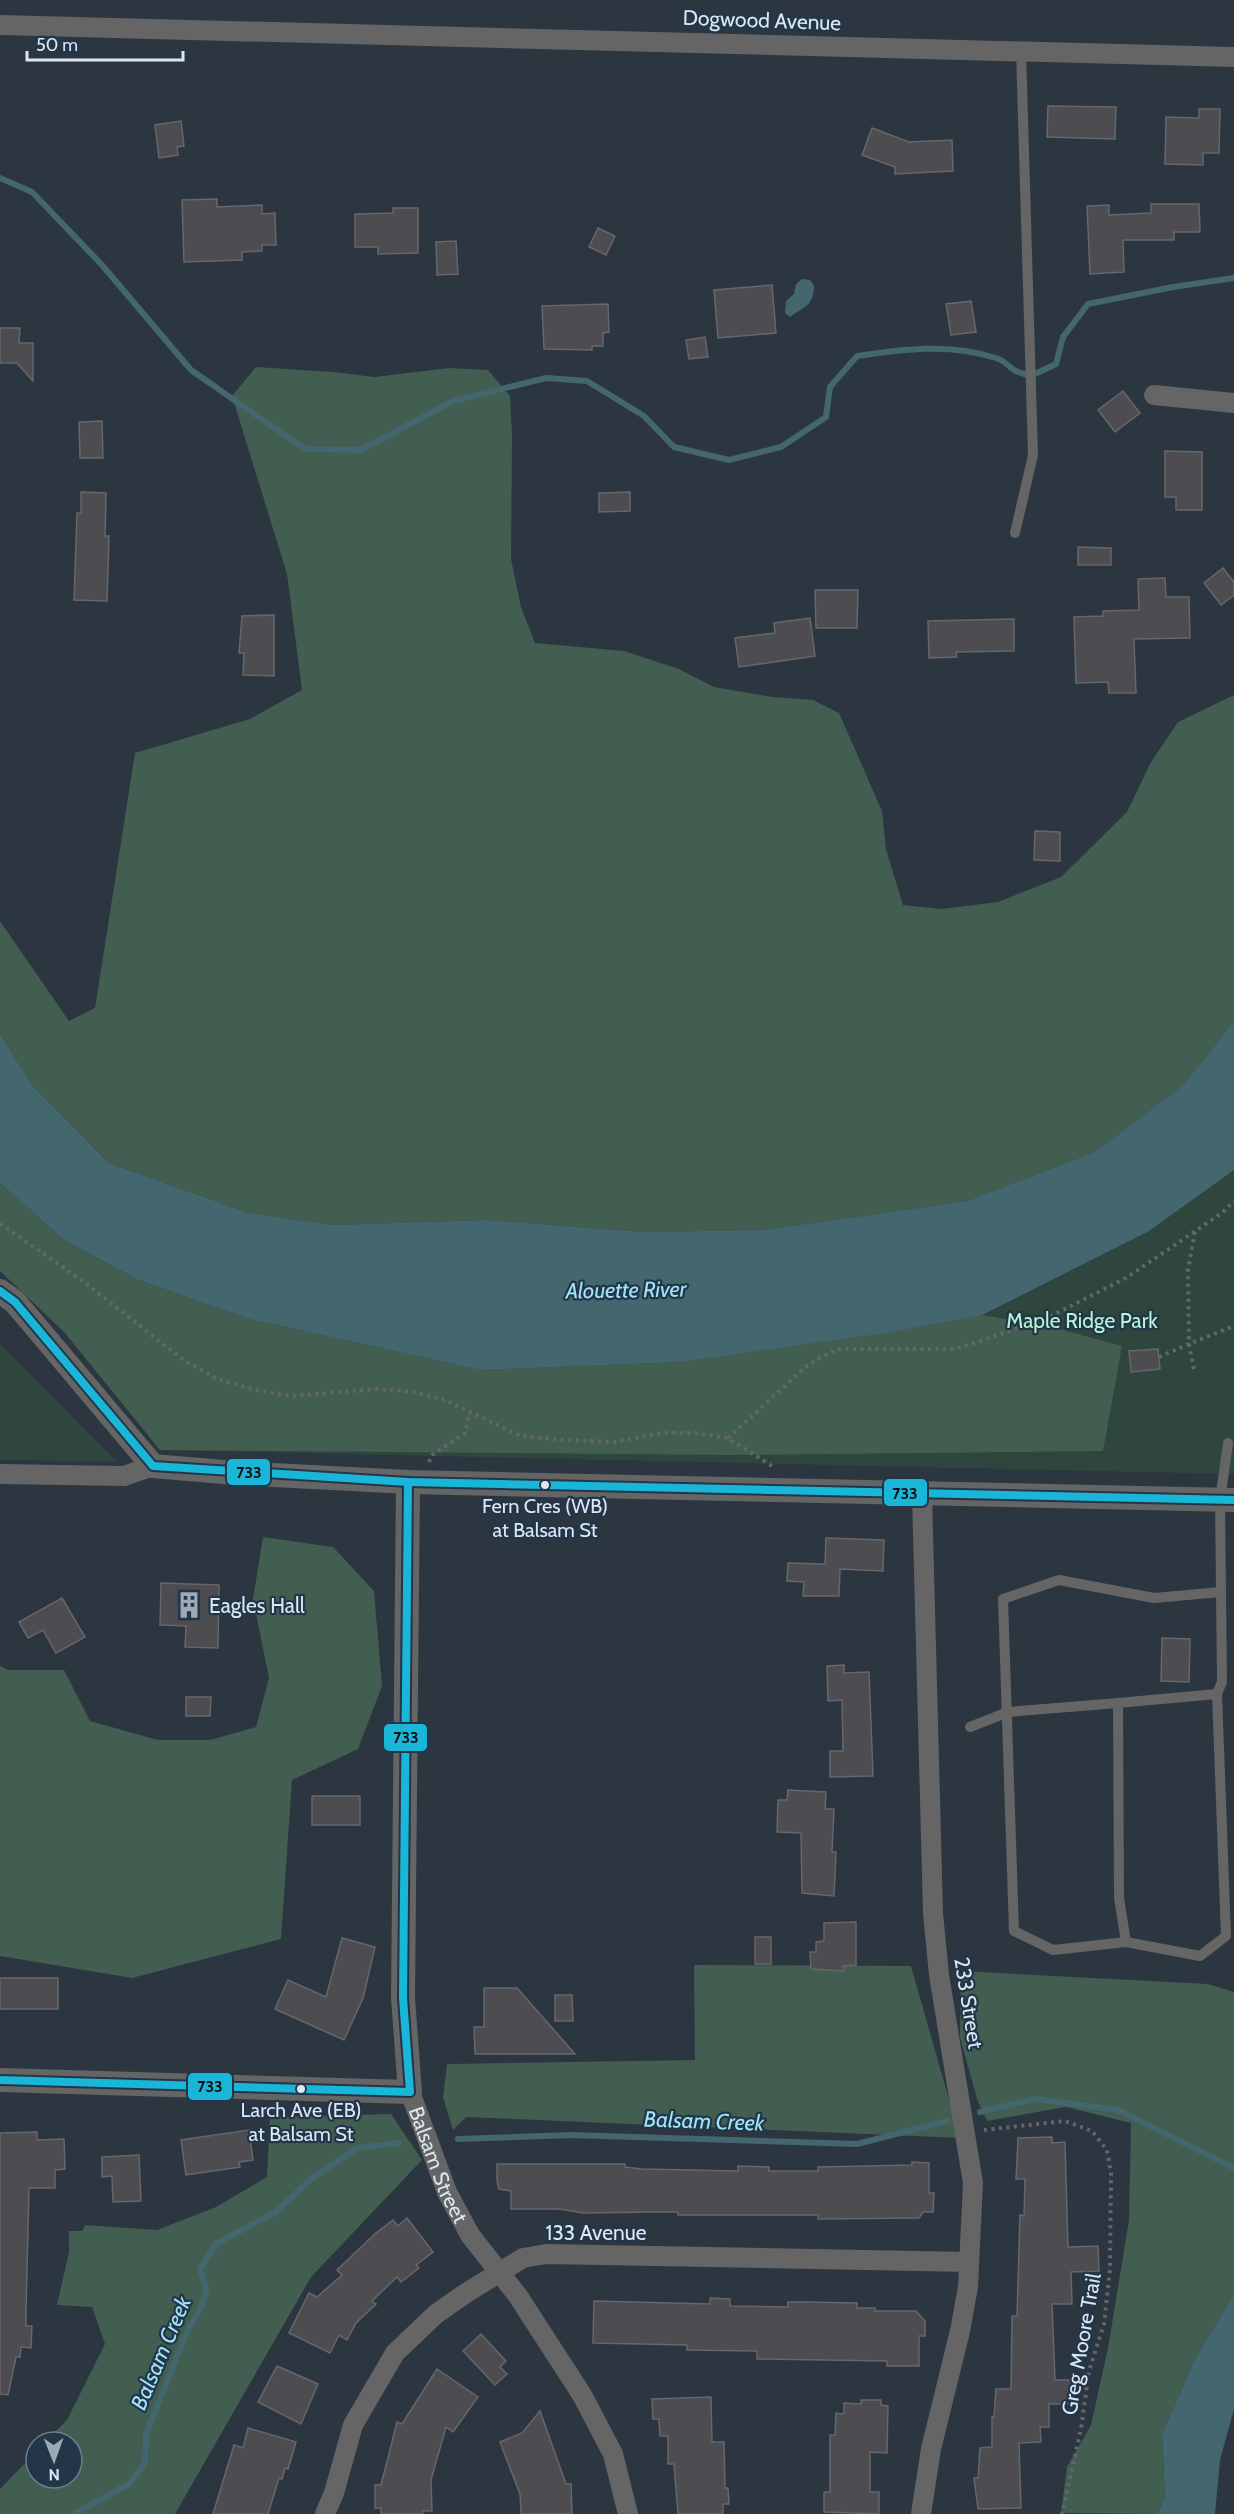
<svg xmlns="http://www.w3.org/2000/svg" width="1234" height="2514" viewBox="0 0 1234 2514" font-family="Cabin,sans-serif">
<style>
.green{fill:#2e463d}
.forest{fill:#415e51}
.water{fill:#44666e}
.lines{fill:none;stroke-linecap:round;stroke-linejoin:round}
.stream{stroke:#44666e;stroke-width:6}
.building{fill:#4c4c51;stroke:#68666a;stroke-width:1.5}
.path{stroke:#646668;stroke-width:4;stroke-dasharray:3 4.5;stroke-linecap:butt}
.service{stroke:#646564;stroke-width:10}
.minor{stroke:#646564;stroke-width:20}
.tertiary{stroke:#646564;stroke-width:24}
.bus-1-casing{stroke:#233649;stroke-width:12}
.bus-1{stroke:#1ab6d8;stroke-width:8}
.bus-dot{fill:#dbe7f3;stroke:#233649;stroke-width:2}
.labels{text-anchor:middle;dominant-baseline:central;stroke-width:4.5;stroke-linejoin:round;paint-order:stroke}
.bus-label{font-size:20px;fill:#dbe7f3;stroke:#233649}
.street-label{font-size:21px;fill:#dbe7f3;stroke:#233649}
.park-label{font-size:21px;fill:#b8f4d5;stroke:#233649}
.poi-label{font-size:21px;fill:#dbe7f3;stroke:#233649;text-anchor:start}
.water-label{font-size:22px;font-style:italic;fill:#9fe5f6;stroke:#233649}
.line-badge{stroke:#233649;stroke-width:2}
.pale-badge-label{font-size:16px;text-anchor:middle;font-weight:bold;fill:#111}
</style>
<rect width="100%" height="100%" fill="#2b3641"/>
<g class="green">
<polygon points="1234,1021 1234,1474 160,1450 163,1183 249,1213 1183,1085"/>
<polygon points="0,1344 117,1462 0,1460"/>
</g>
<g class="forest">
<polygon points="256,367 333,372 375,377 449,368 488,370 510,396 512,435 511,559 521,607 535,643 624,651 679,669 714,687 772,697 813,700 839,713 882,811 886,849 903,905 942,909 998,902 1061,877 1127,812 1151,762 1178,722 1234,695 1234,1021 1183,1085 1095,1152 967,1201 763,1230 645,1232 486,1220 334,1225 249,1213 109,1163 34,1087 0,1034 0,921 69,1021 95,1008 135,753 250,719 302,690 287,574 232,396"/>
<polygon points="0,1183 64,1240 136,1279 249,1319 480,1370 681,1362 982,1315 1052,1327 1122,1346 1103,1451 731,1455 160,1450 64,1332 0,1271"/>
<polygon points="263,1537 333,1547 374,1591 382,1686 358,1749 292,1780 281,1939 132,1978 0,1956 0,1666 8,1670 64,1670 90,1721 158,1740 210,1740 256,1727 269,1678 253,1599"/>
<polygon points="694,1965 911,1966 960,2138 466,2117 453,2130 443,2097 447,2064 695,2060"/>
<polygon points="961,1971 1208,1984 1234,1992 1234,2294 1195,2359 1162,2434 1165,2498 1157,2514 1061,2513 1067,2467 1091,2425 1108,2348 1129,2220 1131,2123 1066,2107 987,2121 977,2099 960,2037"/>
<polygon points="391,2114 422,2160 311,2277 175,2514 0,2514 0,2489 36,2452 36,2478 72,2478 72,2442 45,2442 67,2420 105,2344 92,2307 57,2305 69,2252 69,2231 82,2231 85,2225 157,2230 216,2207 267,2177 270,2117"/>
</g>
<g class="water">
<path d="M802,279L810,280L814,286C814,307 801,308 790,317L785,313L786,301L794,294L796,284Z"/>
<polygon points="1234,1021 1234,1170 1149,1231 982,1315 885,1333 681,1362 480,1370 249,1319 136,1279 64,1240 0,1183 0,1034 34,1087 109,1163 249,1213 334,1225 486,1220 645,1232 763,1230 967,1201 1095,1152 1183,1085"/>
<polygon points="1234,2294 1234,2409 1220,2460 1215,2514 1157,2514 1165,2498 1162,2434 1195,2359"/>
</g>
<g class="lines">
<g class="stream">
<path d="M0,178L32,192L102,265L191,370L305,449L361,450L453,401L546,378L587,381L644,416L674,447L729,460L781,447L826,417L830,387L857,356C904,349 949,343 996,358C1009,362 1008,371 1028,375"/>
<polyline points="1037,373 1056,364 1063,337 1088,304 1173,287 1234,278"/>
<polyline points="980,2112 1035,2099 1118,2110 1234,2168"/>
<polyline points="458,2139 571,2135 857,2144 947,2121"/>
<polyline points="74,2514 129,2484 145,2463 146,2434 188,2329 200,2310 207,2290 200,2269 217,2243 276,2212 312,2178 357,2148 399,2143"/>
</g>
</g>
<g class="building">
<polygon points="1048,106 1116,107 1115,139 1047,137"/>
<polygon points="1199,109 1220,109 1219,153 1203,153 1203,165 1165,164 1166,117 1199,118"/>
<polygon points="181,121 184,146 177,147 178,155 159,158 155,125"/>
<polygon points="872,128 909,142 952,140 953,171 895,174 895,167 862,155"/>
<polygon points="217,199 217,207 262,205 262,214 275,213 276,245 262,245 262,251 242,252 242,260 184,262 182,200"/>
<polygon points="1151,204 1199,204 1200,232 1174,232 1174,240 1123,240 1124,272 1090,274 1087,206 1109,205 1109,215 1151,213"/>
<polygon points="393,208 418,208 418,253 378,254 378,247 355,247 355,214 393,213"/>
<polygon points="598,228 615,236 606,255 589,247"/>
<polygon points="456,241 458,274 437,275 436,242"/>
<polygon points="772,285 776,333 718,338 714,290"/>
<polygon points="971,301 976,332 951,335 946,304"/>
<polygon points="608,304 609,332 603,333 603,346 592,346 592,350 544,349 542,306"/>
<polygon points="0,328 20,328 19,343 33,343 33,381 17,363 0,363"/>
<polygon points="705,337 708,357 689,359 686,340"/>
<polygon points="1123,391 1140,413 1115,432 1098,410"/>
<polygon points="102,421 103,458 80,458 79,422"/>
<polygon points="1165,451 1202,452 1202,510 1176,510 1176,497 1165,497"/>
<polygon points="81,492 106,493 105,536 109,536 107,601 74,600 77,513 81,513"/>
<polygon points="630,492 630,511 599,512 599,493"/>
<polygon points="1078,547 1111,548 1111,565 1078,565"/>
<polygon points="1223,568 1234,582 1234,595 1221,605 1204,583"/>
<polygon points="1165,578 1166,597 1189,597 1190,638 1134,639 1136,693 1109,693 1108,682 1076,683 1074,617 1103,616 1103,611 1139,610 1138,579"/>
<polygon points="815,590 858,590 857,628 816,628"/>
<polygon points="274,615 274,676 243,675 244,653 239,653 242,616"/>
<polygon points="810,618 815,656 739,667 735,638 775,633 774,623"/>
<polygon points="1014,619 1014,651 956,652 957,657 929,658 928,621"/>
<polygon points="1035,831 1060,832 1060,861 1034,860"/>
<polygon points="1158,1349 1160,1369 1131,1372 1129,1351"/>
<polygon points="826,1538 884,1540 883,1571 840,1569 839,1596 803,1596 804,1582 787,1581 788,1563 825,1564"/>
<polygon points="161,1583 219,1585 218,1648 185,1647 186,1626 160,1625"/>
<polygon points="62,1598 85,1637 56,1653 43,1630 28,1638 19,1622"/>
<polygon points="1162,1638 1190,1639 1189,1682 1161,1681"/>
<polygon points="844,1665 844,1673 869,1672 873,1776 830,1777 830,1751 843,1751 842,1700 828,1701 827,1666"/>
<polygon points="186,1697 211,1697 210,1716 186,1716"/>
<polygon points="788,1790 826,1792 825,1809 834,1809 832,1852 836,1852 834,1896 802,1893 801,1833 777,1832 778,1800 787,1800"/>
<rect x="312" y="1796" width="48" height="29"/>
<polygon points="856,1922 856,1965 843,1966 844,1971 811,1969 810,1952 816,1952 816,1942 824,1941 824,1923"/>
<rect x="755" y="1937" width="16" height="27"/>
<polygon points="342,1938 375,1947 363,1998 344,2040 275,2009 288,1980 326,1997"/>
<rect x="0" y="1978" width="58" height="31"/>
<polygon points="484,1988 517,1988 575,2054 475,2054 474,2027 484,2027"/>
<polygon points="555,1995 572,1995 573,2021 555,2021"/>
<polygon points="249,2130 253,2160 239,2162 240,2167 186,2175 181,2140"/>
<polygon points="37,2132 37,2140 64,2139 65,2169 55,2170 55,2188 29,2188 26,2312 26,2326 32,2326 31,2348 21,2347 20,2357 16,2357 8,2395 0,2394 0,2133"/>
<polygon points="1052,2137 1052,2143 1065,2142 1068,2247 1098,2246 1099,2271 1071,2272 1072,2304 1052,2304 1055,2380 1076,2380 1076,2404 1049,2404 1049,2427 1040,2427 1041,2442 1019,2443 1021,2508 978,2509 974,2478 978,2478 980,2448 992,2447 992,2417 994,2417 996,2389 1011,2389 1012,2316 1017,2316 1020,2215 1024,2216 1025,2179 1016,2179 1018,2138"/>
<polygon points="139,2155 141,2201 113,2202 112,2176 102,2177 102,2157"/>
<polygon points="912,2162 929,2163 929,2193 934,2193 933,2212 923,2212 919,2218 818,2219 818,2215 678,2215 678,2212 653,2212 584,2213 559,2209 511,2209 511,2191 499,2189 497,2181 497,2164 625,2164 625,2167 642,2169 738,2171 738,2166 769,2167 769,2171 818,2171 818,2167 912,2165"/>
<polygon points="407,2218 433,2252 416,2265 419,2268 401,2282 397,2277 372,2301 376,2304 356,2323 347,2340 339,2335 330,2353 289,2333 309,2293 317,2297 342,2275 337,2270 376,2233 393,2220 398,2226"/>
<polygon points="710,2298 730,2299 730,2306 788,2307 788,2302 808,2302 857,2303 857,2308 875,2308 875,2311 916,2311 925,2321 925,2336 919,2336 919,2366 887,2366 887,2361 757,2359 757,2351 687,2350 687,2345 593,2343 594,2301 710,2304"/>
<polygon points="481,2334 506,2361 500,2367 507,2374 495,2385 463,2351"/>
<polygon points="277,2366 318,2384 301,2424 258,2402"/>
<polygon points="437,2369 478,2397 453,2432 446,2427 431,2480 432,2511 423,2511 423,2514 381,2514 381,2508 375,2508 375,2485 381,2485 397,2422 402,2424"/>
<polygon points="711,2397 712,2442 724,2442 725,2488 728,2488 729,2504 723,2504 723,2514 678,2514 674,2464 668,2464 668,2436 660,2436 659,2419 653,2419 652,2399"/>
<polygon points="861,2400 881,2400 881,2405 888,2406 887,2453 870,2452 870,2492 879,2492 879,2514 824,2512 824,2492 830,2492 830,2435 835,2435 836,2413 844,2414 844,2403 861,2404"/>
<polygon points="540,2411 566,2484 571,2484 572,2514 521,2514 520,2494 500,2442 522,2433"/>
<polygon points="248,2428 296,2442 288,2469 285,2468 282,2479 279,2478 268,2514 213,2514 234,2445 243,2448"/>
</g>
<g class="lines">
<g class="path">
<polyline points="0,1224 83,1281 182,1359 217,1379 255,1390 291,1396 378,1389 413,1392 445,1400 521,1436 561,1440 616,1442 661,1433 694,1433 728,1438 775,1468"/>
<polyline points="1159,1357 1189,1344 1188,1270 1195,1231"/>
<polyline points="1194,1369 1189,1344 1234,1326"/>
<polyline points="728,1438 809,1364 837,1349 956,1349 1043,1320 1126,1278 1222,1213 1234,1201"/>
<polyline points="429,1462 432,1455 465,1433 470,1413"/>
<polyline points="984,2130 1065,2121 1092,2131 1107,2150 1111,2173 1110,2269 1104,2324 1089,2371 1081,2429 1062,2514"/>
</g>
<g class="service">
<polyline points="1015,533 1033,455 1021,51"/>
<polyline points="1217,1694 1118,1703 1119,1898 1126,1942 1200,1956 1226,1936 1217,1694 1222,1682 1220,1500 1228,1443"/>
<polyline points="970,1727 1008,1712 1118,1703"/>
<polyline points="1126,1942 1053,1950 1014,1931 1003,1599 1059,1580 1154,1598 1221,1592"/>
</g>
<g class="minor">
<polyline points="0,25 1234,57"/>
<polyline points="1154,395 1234,403"/>
<polyline points="0,1474 124,1476 153,1466"/>
<path id="s1" d="M410,2092L447,2192L470,2235L518,2296L582,2395L613,2454L628,2514"/>
<polyline points="325,2514 334,2493 353,2425 395,2353 436,2314 466,2293 523,2258 546,2254 969,2262"/>
<polyline points="921,2514 931,2449 960,2331 968,2287 973,2183 939,1975 933,1913 922,1494"/>
</g>
<g class="tertiary">
<polyline points="0,1291 15,1302 153,1466 235,1473 408,1482 1234,1500"/>
<polyline points="0,2080 410,2092 403,1998 408,1482"/>
</g>
<defs>
<g id="bus-1">
<polyline points="0,1291 15,1302 153,1466 408,1482 1234,1500"/>
<polyline points="0,2080 410,2092 403,1998 408,1482"/>
</g>
</defs>
<use href="#bus-1" class="bus-1-casing"/>
<use href="#bus-1" class="bus-1"/>
</g>
<defs>
<symbol id="building-bare" viewBox="-9 -9 18 18"><path d="M-4-6H4V6H1V3H-1V6H-4ZM-2.5-4.3h1.7v1.8h-1.7ZM.8-4.3h1.7v1.8H.8ZM-2.5-1h1.7V.8h-1.7ZM.8-1h1.7V.8H.8Z" fill="#9da9b5" stroke="#233649" stroke-width="2.5" paint-order="stroke"/></symbol>
</defs>
<g fill-rule="evenodd">
<use href="#building-bare" x="170" y="1586" width="38" height="38"/>
</g>
<g class="bus-dot">
<circle cx="545" cy="1485" r="5"/>
<circle cx="301" cy="2089" r="5"/>
</g>
<g class="labels">
<g class="bus-label">
<text x="545" y="1506">Fern Cres (WB)<tspan x="545" dy="24">at Balsam St</tspan></text>
<text x="301" y="2110">Larch Ave (EB)<tspan x="301" dy="24">at Balsam St</tspan></text>
</g>
<g class="street-label">
<text transform="translate(762 20) rotate(2)">Dogwood Avenue</text>
<text transform="translate(969 2003) rotate(81)">233 Street</text>
<text stroke="none"><textPath href="#s1" startOffset="78">Balsam Street</textPath></text>
<text x="596" y="2232">133 Avenue</text>
<text transform="translate(1081 2344) rotate(-80)">Greg Moore Trail</text>
</g>
<g class="park-label">
<text x="1082" y="1320">Maple Ridge Park</text>
</g>
<g class="poi-label">
<text x="209" y="1605">Eagles Hall</text>
</g>
<g class="water-label">
<text transform="translate(626 1290) rotate(-1)">Alouette River</text>
<text transform="translate(704 2121) rotate(2)">Balsam Creek</text>
<text transform="translate(161 2353) rotate(-67)">Balsam Creek</text>
</g>
</g>
<g class="line-badge">
<rect x="226" y="1458" width="45" height="28" rx="6" fill="#1ab6d8"/>
<rect x="883" y="1478" width="45" height="29" rx="6" fill="#1ab6d8"/>
<rect x="383" y="1723" width="45" height="29" rx="6" fill="#1ab6d8"/>
<rect x="187" y="2072" width="46" height="29" rx="6" fill="#1ab6d8"/>
</g>
<g class="pale-badge-label">
<text x="249" y="1478">733</text>
<text x="905" y="1499">733</text>
<text x="406" y="1743">733</text>
<text x="210" y="2092">733</text>
</g>
<g transform="translate(54 2460) rotate(179)"><circle r="28" fill="#233649" stroke="#6d7d8d" stroke-width="1.5"/>
<path d="M0-4.5L10 22L0 15L-10 22Z" fill="#9da9b5"/>
<text y="-9" font-size="16" font-weight="bold" text-anchor="middle" fill="#dbe7f3">N</text>
</g>
<path d="M27 51v9h156v-9" fill="none" stroke="#dbe7f3" stroke-width="3"/>
<text x="36" y="51" font-size="18" fill="#dbe7f3" stroke="#233649" stroke-width="4.5" paint-order="stroke">50 m</text>
</svg>
